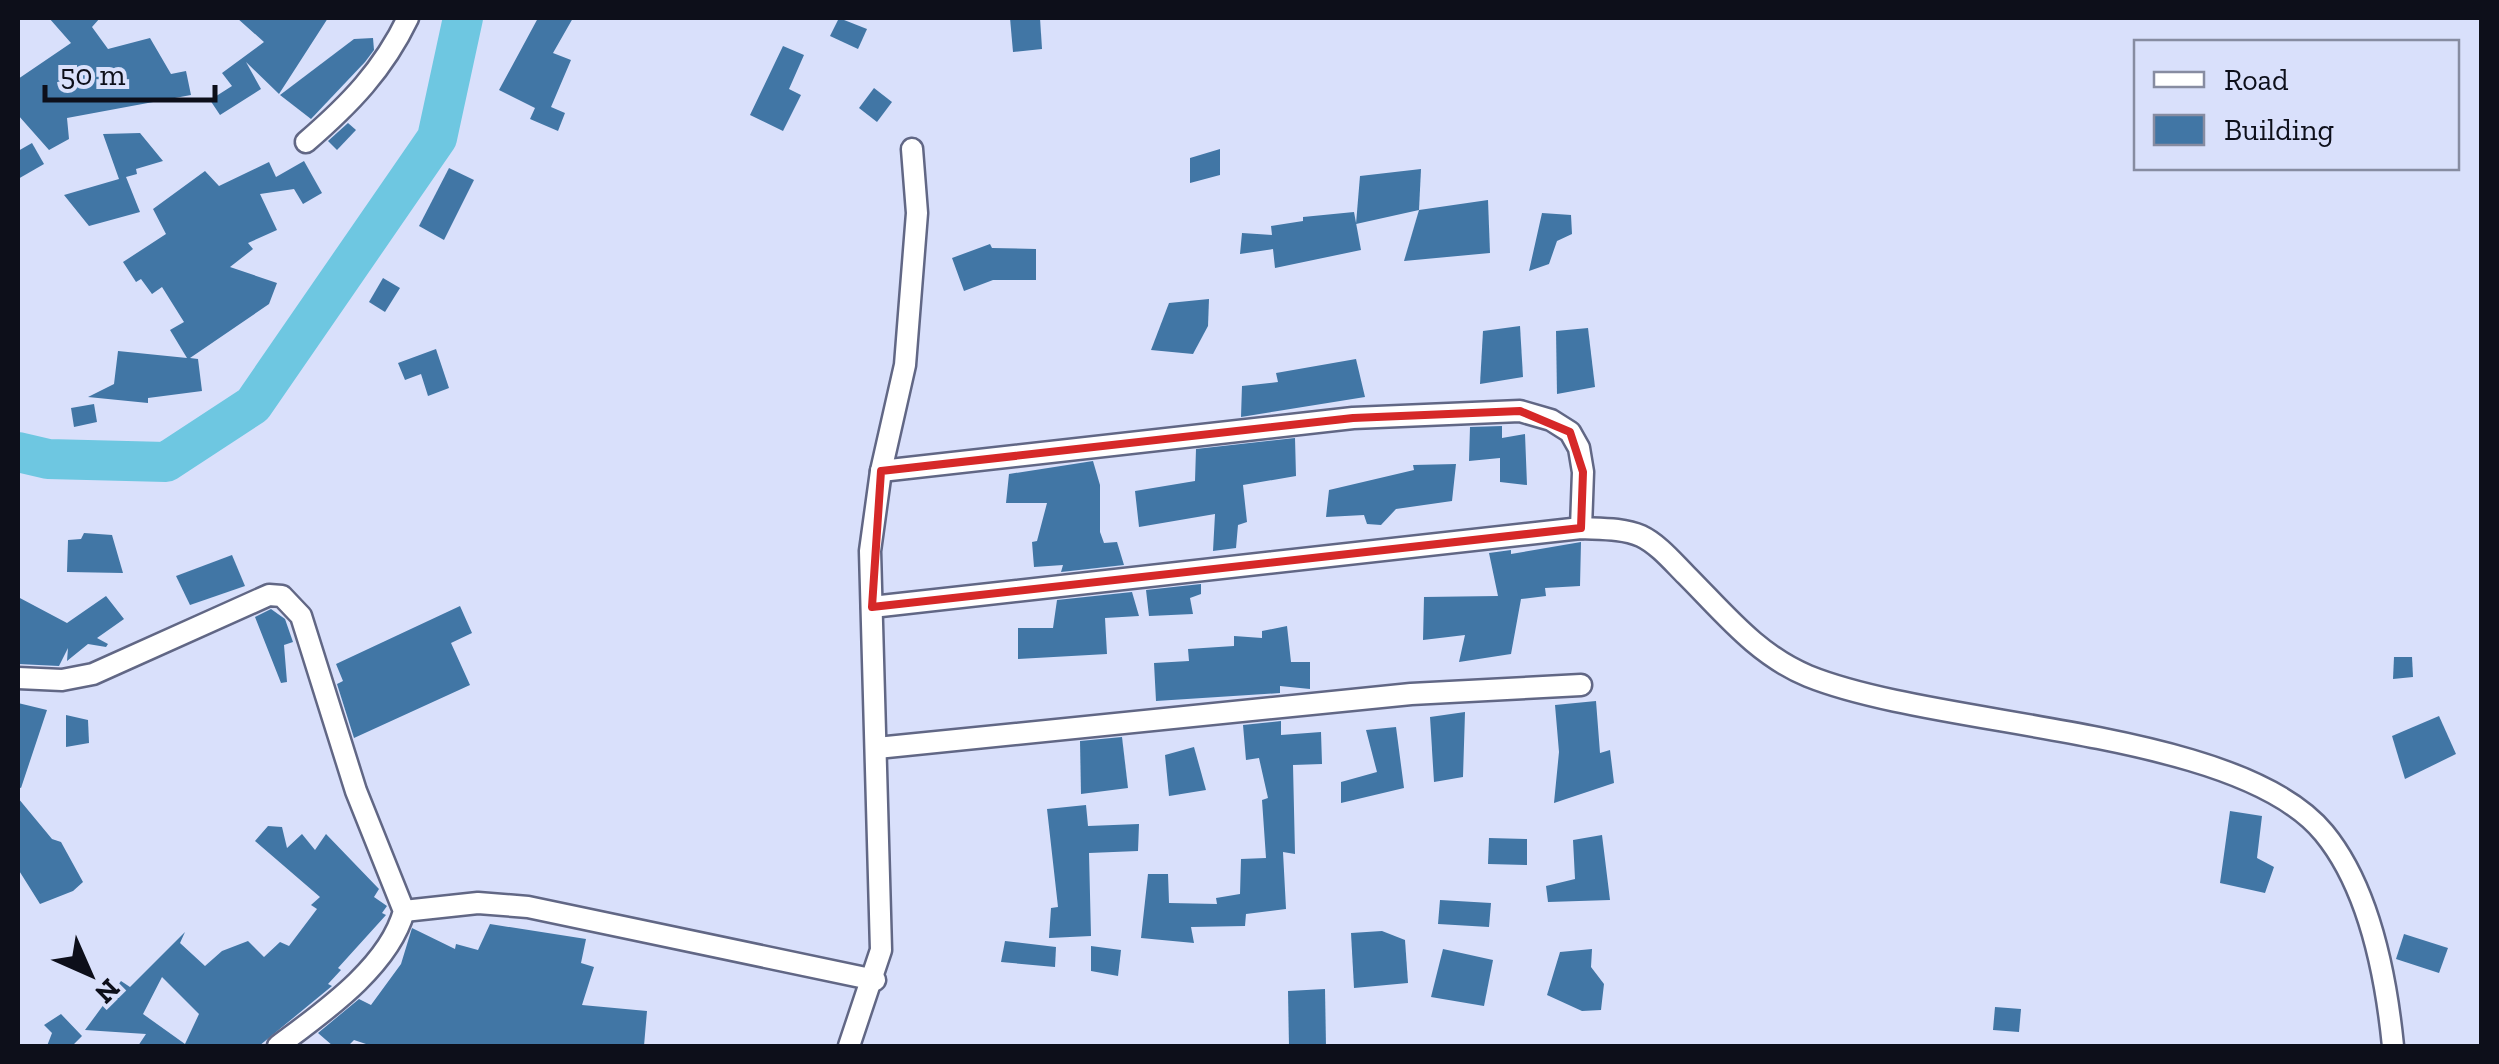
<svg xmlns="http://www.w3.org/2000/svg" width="2499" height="1064" viewBox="0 0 2499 1064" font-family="'Zilla Slab',serif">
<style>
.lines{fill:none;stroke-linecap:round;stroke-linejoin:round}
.river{stroke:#6ec7e1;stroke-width:40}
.building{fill:#4176a5;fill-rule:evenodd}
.street-casing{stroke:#616785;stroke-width:25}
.street{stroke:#fff;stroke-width:20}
.marked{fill:none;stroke:#d62828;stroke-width:8;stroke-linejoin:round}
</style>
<rect width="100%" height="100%" fill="#d9e0fb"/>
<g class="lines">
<polyline class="river" points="18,452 48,459 166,462 253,405 437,138 463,18"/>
</g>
<g class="building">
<polygon points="49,18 100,18 92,27 108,49 150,38 171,74 186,71 191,95 67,118 69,139 49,150 18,115 18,79 71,43"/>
<polygon points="237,18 328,18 279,94 246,62 261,89 220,115 210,100 232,86 222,73 264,42"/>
<polygon points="538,18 573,18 553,53 571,60 551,107 565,113 558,131 530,119 535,108 499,90"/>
<polygon points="839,18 867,29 858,49 830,36"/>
<polygon points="1010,18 1040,18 1042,49 1013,52"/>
<polygon points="373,38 374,50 365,62 311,119 280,95 354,39"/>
<polygon points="783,46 804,55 789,89 801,95 783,131 750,115"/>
<polygon points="874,88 892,102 877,122 859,108"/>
<polygon points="348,123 356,130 337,150 328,141"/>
<polygon points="140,133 163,161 136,169 137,174 126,177 140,212 89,226 64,195 119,179 103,134"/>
<polygon points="32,143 44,164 18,179 18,151"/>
<polygon points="1220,149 1220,175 1190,183 1190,158"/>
<polygon points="304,161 322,193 303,204 294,189 260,194 277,230 248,243 253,249 230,267 277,283 269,304 190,358 198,359 202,391 148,398 148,403 88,397 114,384 118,351 187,358 170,330 184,322 162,287 152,294 141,279 136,282 123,262 166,234 153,209 205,171 219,186 269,162 276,177"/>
<polygon points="449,168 474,180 444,240 419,226"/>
<polygon points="1421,169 1419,210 1356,224 1360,176"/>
<polygon points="1488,200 1490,253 1404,261 1419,210"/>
<polygon points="1354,212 1361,250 1275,268 1273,249 1240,254 1242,233 1272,235 1271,226 1303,221 1303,217"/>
<polygon points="1542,213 1571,215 1572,234 1557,241 1549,264 1529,271"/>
<polygon points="990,244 992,248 1036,249 1036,280 993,280 964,291 952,258"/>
<polygon points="383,278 400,288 385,312 369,302"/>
<polygon points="1209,299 1208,326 1193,354 1151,350 1169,303"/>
<polygon points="1520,326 1523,377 1480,384 1483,331"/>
<polygon points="1588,328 1595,387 1557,394 1556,331"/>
<polygon points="436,349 449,388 428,396 421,374 405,380 398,363"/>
<polygon points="1356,359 1365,397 1241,417 1242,386 1278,382 1276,373"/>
<polygon points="94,404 97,422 74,427 71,408"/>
<polygon points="1502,426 1502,438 1525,434 1527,485 1500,482 1500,458 1469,461 1470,427"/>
<polygon points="1295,438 1296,476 1243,485 1247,522 1238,525 1236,548 1213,551 1215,514 1139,527 1135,491 1195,481 1196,449"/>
<polygon points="1093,461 1100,485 1100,532 1104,543 1117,542 1124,565 1061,572 1063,565 1034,567 1032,542 1037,541 1047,503 1006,503 1009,474"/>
<polygon points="1456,464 1452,501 1396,509 1381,525 1367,524 1364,515 1326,517 1329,490 1414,470 1413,465"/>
<polygon points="84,533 112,535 123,573 67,572 68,540 81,539"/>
<polygon points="1581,542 1580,586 1545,588 1546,596 1521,599 1511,654 1459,662 1465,635 1423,640 1424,597 1498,596 1489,553 1511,550 1511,554"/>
<polygon points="232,555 245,586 190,605 176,576"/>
<polygon points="1201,584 1201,594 1190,598 1193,614 1149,616 1146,590"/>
<polygon points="1132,592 1139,616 1105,618 1107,654 1018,659 1018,628 1053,628 1057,600"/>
<polygon points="106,596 124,619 97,638 108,644 106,647 88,644 67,661 68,648 59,666 18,664 18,597 67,623"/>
<polygon points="460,606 472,633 451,643 470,685 354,738 337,684 343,681 336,664"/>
<polygon points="271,609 285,619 293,642 284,645 287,682 281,683 255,617"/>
<polygon points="1287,626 1291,662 1310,662 1310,689 1280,686 1280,693 1156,701 1154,663 1189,661 1188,649 1234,646 1234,636 1262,638 1262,631"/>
<polygon points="2394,657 2412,657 2413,677 2393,679"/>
<polygon points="1596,701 1600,753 1610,750 1614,783 1554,803 1559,752 1555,705"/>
<polygon points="18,703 47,710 21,788 18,787"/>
<polygon points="1465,712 1463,777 1434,782 1430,717"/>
<polygon points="66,715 88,720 89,743 66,747"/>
<polygon points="2439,716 2456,754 2405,779 2392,736"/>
<polygon points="1281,721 1281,735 1321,732 1322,764 1293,765 1295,854 1283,852 1286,909 1246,914 1245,926 1191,927 1194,943 1141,938 1148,874 1168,874 1169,903 1217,904 1216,898 1240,894 1241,859 1266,858 1262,800 1268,798 1259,758 1246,760 1243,725"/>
<polygon points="1396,727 1404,788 1341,803 1341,782 1377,772 1366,730"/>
<polygon points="1122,737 1128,788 1081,794 1080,741"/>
<polygon points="1194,747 1206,790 1169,796 1165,755"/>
<polygon points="18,798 52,839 61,842 83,882 73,891 40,904 18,869"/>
<polygon points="1086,805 1088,826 1139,824 1138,851 1089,853 1091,936 1049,938 1051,908 1058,907 1047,809"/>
<polygon points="2230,811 2262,816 2257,858 2274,867 2265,893 2220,883"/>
<path d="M268,826L282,827L287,848L302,834L315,850L326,834L379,889L374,897L387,906L382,913L386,915L338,968L341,970L328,984L332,986L259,1046H138L146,1034L85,1030L121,981L130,987L185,932L180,943L205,966L222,951L248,941L264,957L280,942L289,946L317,909L311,905L320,897L255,841ZM162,977L199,1014L185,1044L143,1014Z"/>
<polygon points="1602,835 1610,900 1548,902 1546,886 1575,879 1573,840"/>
<polygon points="1489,838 1527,839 1527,865 1488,864"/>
<polygon points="1440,900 1491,903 1489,927 1438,924"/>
<polygon points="490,924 586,939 581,963 594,967 582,1005 647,1011 644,1046 372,1046 354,1040 348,1046 333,1046 318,1033 359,999 371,1005 401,964 412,928 455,949 456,944 478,950"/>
<polygon points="1382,931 1405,940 1408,983 1354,988 1351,933"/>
<polygon points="2404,934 2448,948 2439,973 2396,959"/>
<polygon points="1005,941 1056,947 1055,967 1001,962"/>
<polygon points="1091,946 1121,950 1118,976 1091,971"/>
<polygon points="1443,949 1493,960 1484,1006 1431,997"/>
<polygon points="1592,949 1591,967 1604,984 1601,1010 1582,1011 1547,995 1560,952"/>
<polygon points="1325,989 1326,1046 1289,1046 1288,991"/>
<polygon points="1995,1007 2021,1009 2019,1032 1993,1030"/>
<polygon points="61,1014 82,1036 72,1046 47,1046 52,1033 44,1025"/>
</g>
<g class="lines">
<defs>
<g id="street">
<path d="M306,142C350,104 383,70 408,18"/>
<polyline points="881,471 1353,418 1520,411 1551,420 1570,432 1579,448 1583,472 1581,528"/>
<path d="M872,607L1581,528C1600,529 1623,528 1641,536C1658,544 1673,562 1686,575C1724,613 1757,655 1808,676C1939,729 2238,728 2324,833C2370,889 2386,976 2393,1046"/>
<path d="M18,678L62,680L93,674L269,595L282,596L301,616L356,791L404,911C389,967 322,1013 278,1046"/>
<polyline points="877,748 1411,694 1581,685"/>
<polyline points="404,911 478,903 528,907 875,980"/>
<polyline points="849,1046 881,950 870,551 881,471 905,365 917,213 912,149"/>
</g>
</defs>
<use href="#street" class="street-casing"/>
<use href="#street" class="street"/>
</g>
<path class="marked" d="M1520,411L1570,432L1583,472L1581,528L872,607L881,471L1353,418Z"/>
<rect width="2499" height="1064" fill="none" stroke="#0d0f1a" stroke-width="40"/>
<rect x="2134" y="40" width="325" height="130" fill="#d9e0fb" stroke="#878ca1" stroke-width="2.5"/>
<rect x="2154" y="72" width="50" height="15" fill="#ffffff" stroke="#878ca1" stroke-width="2.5"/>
<text x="2224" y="90" font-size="30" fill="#0d0f1a">Road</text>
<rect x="2154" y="115" width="50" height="30" fill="#4176a5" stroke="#878ca1" stroke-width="2.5"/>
<text x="2224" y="140" font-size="30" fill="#0d0f1a">Building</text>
<g transform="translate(90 974) rotate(135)" stroke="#d9e0fb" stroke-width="8" paint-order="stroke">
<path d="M0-8L18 38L0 25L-18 38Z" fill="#0d0f1a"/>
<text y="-15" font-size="28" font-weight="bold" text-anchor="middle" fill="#0d0f1a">N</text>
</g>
<path d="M45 85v15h170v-15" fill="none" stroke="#0d0f1a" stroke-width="5"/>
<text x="60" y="85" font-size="30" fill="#0d0f1a" stroke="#d9e0fb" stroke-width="8" paint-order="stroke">50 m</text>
</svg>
